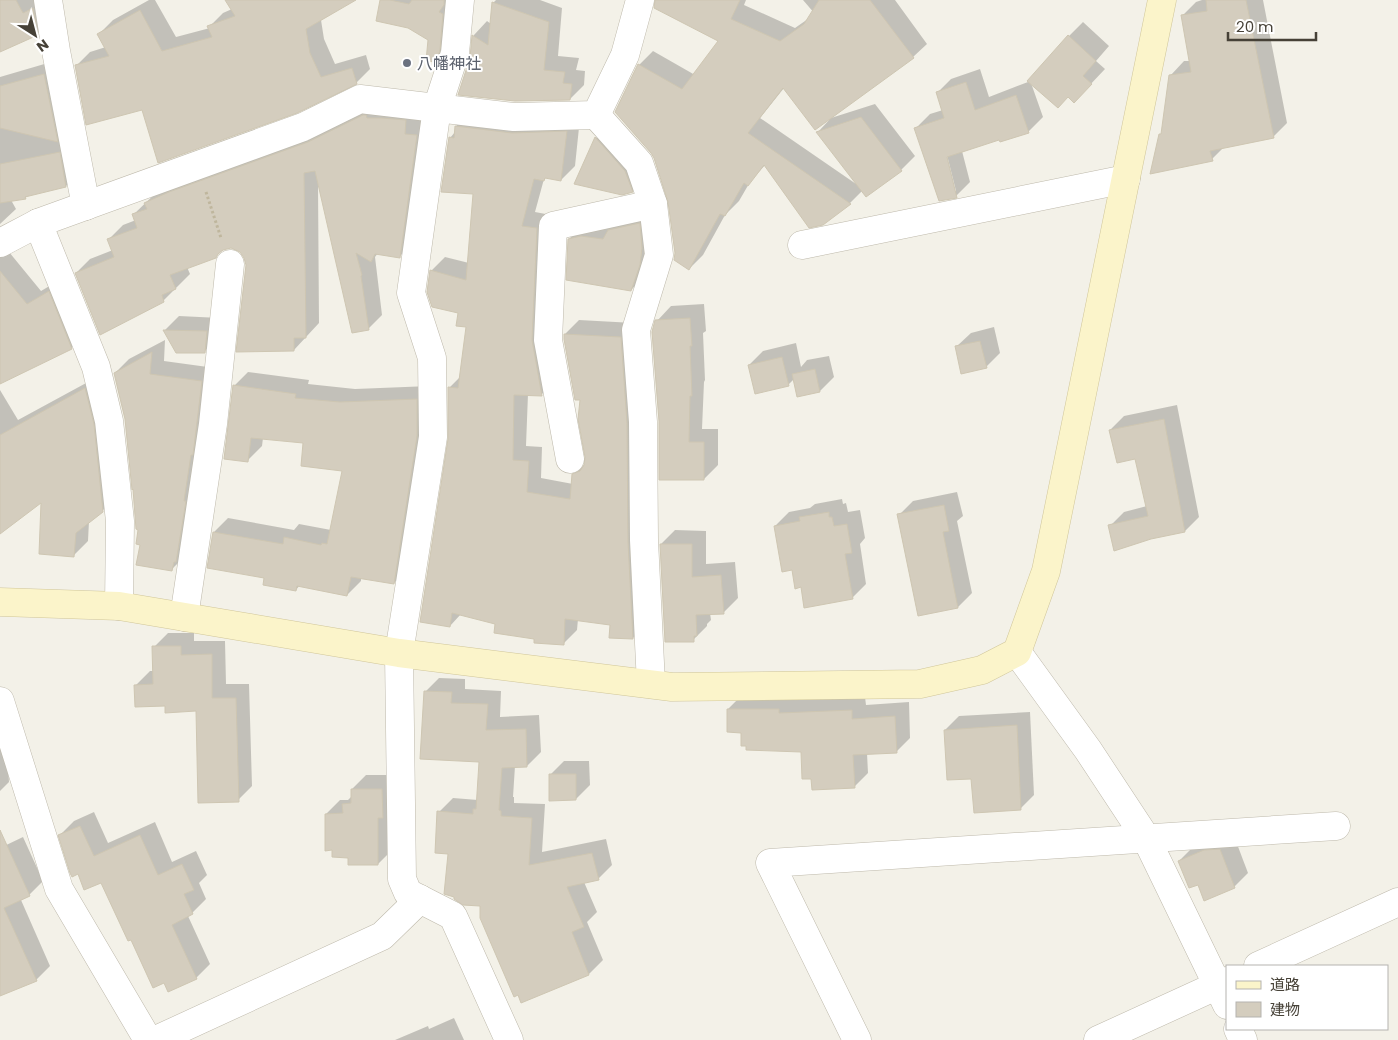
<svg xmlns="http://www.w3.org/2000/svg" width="1398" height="1040" viewBox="0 0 1398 1040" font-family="Poppins,'Noto Sans JP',sans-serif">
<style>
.shadow{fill:#0003;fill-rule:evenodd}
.building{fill:#d4cdbe;stroke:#cec6b2}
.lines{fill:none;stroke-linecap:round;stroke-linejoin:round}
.street-casing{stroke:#beb9ab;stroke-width:29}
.secondary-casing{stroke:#d0c69a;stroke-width:29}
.path{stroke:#bfb69d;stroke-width:3;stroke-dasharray:2.5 2.5;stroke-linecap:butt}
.street{stroke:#fff;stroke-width:28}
.secondary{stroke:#fbf4ca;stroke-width:28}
.worship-dot{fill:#6b7280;stroke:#fff;stroke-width:2}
.labels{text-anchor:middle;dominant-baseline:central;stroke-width:4;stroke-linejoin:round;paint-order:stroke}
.worship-label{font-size:16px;fill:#5b616d;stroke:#fff;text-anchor:start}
</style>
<rect width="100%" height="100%" fill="#f3f1e8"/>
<g class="shadow">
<polygon points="0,0 48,0 51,20 37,34 0,51"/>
<polygon points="149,0 155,0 176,37 210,28 209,27 223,13 232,9 226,0 354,0 321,20 324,39 335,64 366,55 370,69 356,83 143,108 76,66 90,52 106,47 99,34 113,20"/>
<polygon points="381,0 456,0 449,47 435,61 429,39"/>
<polygon points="496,0 540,0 562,8 558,56 579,58 576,70 585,71 584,85 570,99 471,58 474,35 487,21 491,24 494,2"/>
<polygon points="656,0 746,0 744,5 795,28 815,14 803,0 895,0 927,44 913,57 784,88 760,118 859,186 818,132 831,118 875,104 915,156 901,170 867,195 863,190 850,203 823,224 765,165 750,182 739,201 725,215 703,255 689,269 676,253 670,202 655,157 616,112 639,65 653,51 695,75 719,41"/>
<polygon points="1202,0 1263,0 1287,123 1273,137 1224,147 1212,159 1160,135 1162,133 1170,76 1184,61 1190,61 1182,16 1196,2"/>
<path d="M1083,22L1109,46L1096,61L1105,69L1088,87L1068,96L1031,83L1043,117L1029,131L1001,141L1000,138L962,151L970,182L956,196L916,128L930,114L943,110L937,93L951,79L980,69L989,97L1028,82L1069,36ZM944,151H946L956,191H955Z"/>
<polygon points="58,60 80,172 66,186 28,195 25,198 11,200 16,209 0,224 0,77"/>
<polygon points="378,102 420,107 418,120 431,121 414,242 400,256 378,253 375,257 382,315 368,329 319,183 318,184 319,323 294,350 247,265 246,258 240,251 231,247 223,249 216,256 187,267 190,274 163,301 76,273 90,259 113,250 109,239 123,225 136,220 134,214 160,189"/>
<polygon points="470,112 580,118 575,166 561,180 546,177 544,179 535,212 551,215 556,380 542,394 528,394 526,446 542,447 541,478 573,484 574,475 586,463 582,399 565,334 579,320 634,323 647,624 633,638 611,624 578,619 577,630 563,644 535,638 497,623 461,614 450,626 449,388 461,376 468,326 431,271 445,257 469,263 474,193 450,138 455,132 456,126"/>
<polygon points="609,124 646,177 632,191 575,183 596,138"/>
<polygon points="653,210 645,276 631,290 569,239 583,225"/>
<polygon points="0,241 41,291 63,278 85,334 71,348 0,383"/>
<polygon points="704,304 706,331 703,333 705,380 704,382 702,429 718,429 718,465 704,479 660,421 657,321 671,306"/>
<polygon points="179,316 220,318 218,337 204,352 177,352 165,330"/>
<polygon points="994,327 1000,353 986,367 956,347 971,333"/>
<polygon points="165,340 164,361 215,368 186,555 172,569 141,544 126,419 115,373 129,359"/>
<polygon points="796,343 801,367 807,360 829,356 834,377 820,391 794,379 788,385 749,365 763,351"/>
<polygon points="248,372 309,380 308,384 355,389 430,386 408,569 394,583 361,577 361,581 347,595 300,585 296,590 214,532 228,518 294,530 299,524 331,530 344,470 305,442 263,438 262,446 248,460 234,386"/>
<polygon points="99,376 117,497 102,511 89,521 88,541 74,555 42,501 0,532 0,390 18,420"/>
<polygon points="1177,405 1199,517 1185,531 1151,538 1110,526 1124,512 1147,506 1136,457 1110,430 1124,416"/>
<polygon points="957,492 963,516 957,521 972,593 958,607 899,515 913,501"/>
<polygon points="842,499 843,504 846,503 848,512 860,510 865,538 860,544 866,584 852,598 802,586 793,569 775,526 789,512 810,508 815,504"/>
<polygon points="675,530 706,531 706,564 735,562 738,598 724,612 710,613 711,620 707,624 707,626 693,640 661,544"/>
<polygon points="168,633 194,633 194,641 225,641 226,684 249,684 252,786 238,800 198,710 166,704 136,685 150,671 154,671 154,647"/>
<polygon points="439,678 465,679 465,689 501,691 500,717 539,715 541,752 527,766 515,766 513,797 514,797 514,803 545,804 542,852 606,839 612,865 598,879 584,882 597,912 587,922 603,960 589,974 521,1001 482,905 449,853 439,812 453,798 478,800 480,761 425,692"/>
<polygon points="742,695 865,697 866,705 909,702 910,738 896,752 867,753 868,773 854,787 813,778 802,751 742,731 728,709"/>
<polygon points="5,712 9,782 0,791 0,713"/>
<polygon points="1030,712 1034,795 1020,809 972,777 945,730 959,716"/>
<polygon points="564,761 589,761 590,785 576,799 550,775"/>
<polygon points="366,775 396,775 392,850 378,864 349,857 333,849 326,814 340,800 348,800 352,796 352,789"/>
<polygon points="94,812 108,843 155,822 172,862 196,851 207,875 199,883 206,899 192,913 188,916 210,964 196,978 164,981 132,938 101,881 60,835 74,821"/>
<polygon points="1234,836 1248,873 1234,887 1198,883 1179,861 1193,847"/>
<polygon points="23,837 43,881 29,895 21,900 50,966 36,980 0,995 0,848"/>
<polygon points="454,1018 464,1040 395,1040 428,1026 429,1029"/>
</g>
<g class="building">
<polygon points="0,0 16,0 23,13 33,8 38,35 0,52"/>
<polygon points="225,0 356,0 306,29 310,53 321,77 352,68 357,84 297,113 158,163 142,110 86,125 75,65 109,56 97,34 140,10 162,51 212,37 207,26 235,16"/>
<polygon points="380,0 390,0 409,4 412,0 444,0 444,5 439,12 443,14 440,50 436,62 426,61 428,40 408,28 376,21"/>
<polygon points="655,0 740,0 731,19 780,41 804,24 819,0 870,0 914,58 815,130 783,88 748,133 851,204 823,225 809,228 764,165 748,186 744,183 725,216 720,214 689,270 674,260 675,253 668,202 654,158 651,153 615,112 638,64 682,89 718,41 654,8"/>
<polygon points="1206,0 1246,0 1274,138 1210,151 1213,161 1150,174 1159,134 1161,134 1169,75 1191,72 1181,15 1207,11"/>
<polygon points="492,2 549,22 544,70 565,72 563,83 572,84 570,100 515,101 458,95 470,58 472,35 488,45"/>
<polygon points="1068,35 1096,61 1083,76 1092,84 1074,103 1068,97 1058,108 1027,81"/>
<polygon points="44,74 58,142 0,128 0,86"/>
<polygon points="966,82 975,110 1016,95 1029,133 1000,142 999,140 947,157 957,198 939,201 914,128 944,118 936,92"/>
<polygon points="363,115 366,115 367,118 382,118 406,120 405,134 417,135 400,258 375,254 371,262 356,253 362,275 361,276 369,330 352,333 315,171 304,173 306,338 294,338 294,351 236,352 246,265 244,258 240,252 231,248 223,250 218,254 216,258 170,275 176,289 162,295 164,302 100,335 75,273 114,257 107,239 137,228 132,214 147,209 144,203 169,192 308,142"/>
<polygon points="861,117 902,171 866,197 816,132"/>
<polygon points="455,126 512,133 567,131 561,181 545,178 544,181 534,179 522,226 537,228 532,340 542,396 514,395 513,460 529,461 527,492 570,499 572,474 580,471 584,465 585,457 578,419 580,400 575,400 564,339 564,334 621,337 627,423 628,541 633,639 609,638 610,625 565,619 564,645 534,643 534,639 494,633 495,624 452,613 450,627 420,622 448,439 448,387 458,388 466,327 456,326 458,313 432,307 427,292 430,270 466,280 473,194 441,192 449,137 454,138"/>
<polygon points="595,137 625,171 633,192 622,195 574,184"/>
<polygon points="60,152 66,187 25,197 26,199 0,203 0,164"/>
<polygon points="640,223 642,248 640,265 631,291 566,280 568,239 581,236 603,239 608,230"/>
<polygon points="0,271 27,304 49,291 72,349 0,384"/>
<polygon points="690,318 692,346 690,346 692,396 690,396 689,442 704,442 704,480 659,480 659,421 652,332 655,320"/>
<polygon points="163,330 207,331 205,353 176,353"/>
<polygon points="980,341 987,368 961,374 955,346"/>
<polygon points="152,352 150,374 202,381 193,455 191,455 184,501 186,501 176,562 174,562 172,571 136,565 140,545 136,544 138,530 136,529 133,489 132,490 125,419 114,373"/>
<polygon points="782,357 789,386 755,394 748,365"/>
<polygon points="815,369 820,392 797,397 792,374"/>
<polygon points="233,385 296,394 295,398 340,402 417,399 417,436 394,584 351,577 347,596 297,586 296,591 263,585 264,578 207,568 213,532 283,544 284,537 321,545 322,543 327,544 342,471 301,466 303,443 251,438 248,462 224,459"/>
<polygon points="85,388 94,424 103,512 76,533 74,557 39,554 41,503 0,534 0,435"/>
<polygon points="1164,419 1185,532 1151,539 1114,551 1108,525 1148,516 1135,459 1117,463 1109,430"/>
<polygon points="944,505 949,531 943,532 958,608 918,616 897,514"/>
<polygon points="829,512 829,517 832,517 834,526 847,524 852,553 845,554 853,599 804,608 801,587 795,589 792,570 782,572 774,526 800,521 799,517"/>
<polygon points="660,544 692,544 692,577 721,575 724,614 696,615 697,636 694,636 694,642 665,642"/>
<polygon points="152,646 181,646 181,655 212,654 212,698 236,698 239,802 198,803 196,711 165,713 165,706 135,707 134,685 153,684"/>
<polygon points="424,691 452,692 451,703 488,704 486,730 526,729 527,767 502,768 499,810 501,811 501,816 532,818 529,865 592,853 599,880 567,887 584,927 572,932 589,975 521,1003 518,995 514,997 480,918 480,906 463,905 454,899 454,897 444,894 448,854 435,853 437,811 473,814 473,809 476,809 479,762 420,759"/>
<polygon points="727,709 779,709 779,713 852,710 852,719 895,716 897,753 853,755 855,788 812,790 811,779 802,779 801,752 746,750 746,746 741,746 741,733 727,732"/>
<polygon points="1017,725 1021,810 974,813 971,779 947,780 944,730"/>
<polygon points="549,774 576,774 576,800 549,801"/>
<polygon points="351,789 382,789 383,818 378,818 378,865 348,865 348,858 332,857 332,850 325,851 325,814 343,813 342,804 351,803"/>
<polygon points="80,826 94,856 140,835 158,875 182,864 194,890 184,894 193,914 172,925 197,979 168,992 164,983 153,988 131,940 128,941 101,883 84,890 78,874 72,877 70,873 58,835"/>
<polygon points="0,830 30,896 4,908 37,981 0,996"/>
<polygon points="1220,849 1235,888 1204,901 1198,885 1189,888 1178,861 1204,850"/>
</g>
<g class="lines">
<defs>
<g id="street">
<polyline points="48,0 56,51 86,206"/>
<polyline points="460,0 455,53 437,108 411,293 432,358 433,437 399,653 402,879 408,893 453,916 509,1040"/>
<polyline points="596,115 639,163 653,204 659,255 636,330 643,422 644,540 651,684"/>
<polyline points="38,223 96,367 109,421 120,521 119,606"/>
<polyline points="0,243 38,223 303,127 360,99 514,117 596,115 625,55 640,0"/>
<polyline points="802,245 1126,179"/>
<polyline points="570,459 548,340 553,226 653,204"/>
<polyline points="184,617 213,424 230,264"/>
<polyline points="1017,652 1088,750 1146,838 1227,1005"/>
<polyline points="0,701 59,889 148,1040"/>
<polyline points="1258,966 1398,902"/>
<polyline points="1238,1029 1243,1040"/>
<polyline points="156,1040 382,936 420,899"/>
<polyline points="857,1040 770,863 1336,826"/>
<polyline points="1098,1040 1227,981"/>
</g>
<polyline id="secondary" points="0,602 119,606 399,653 672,687 920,684 982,670 1017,652 1046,571 1162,0"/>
</defs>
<use href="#street" class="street-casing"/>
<use href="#secondary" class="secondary-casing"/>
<polyline class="path" points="206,192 221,238"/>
<use href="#street" class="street"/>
<use href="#secondary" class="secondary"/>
</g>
<circle class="worship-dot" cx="407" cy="63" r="5"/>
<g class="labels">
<g class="worship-label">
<text x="417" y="63">八幡神社</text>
</g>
</g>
<rect x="1226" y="965" width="162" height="65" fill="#ffffff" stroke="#b5b3af"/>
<rect x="1236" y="981" width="25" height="8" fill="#fbf4ca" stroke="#b5b3af"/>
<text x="1270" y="990" font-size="15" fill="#464137">道路</text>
<rect x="1236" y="1002" width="25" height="15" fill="#d4cdbe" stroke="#b5b3af"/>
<text x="1270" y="1015" font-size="15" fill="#464137">建物</text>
<g transform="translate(35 35) rotate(144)" stroke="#ffffff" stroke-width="4" paint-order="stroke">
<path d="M0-4L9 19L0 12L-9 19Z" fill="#464137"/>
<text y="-8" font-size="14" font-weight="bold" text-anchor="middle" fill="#464137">N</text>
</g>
<path d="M1228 32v8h88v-8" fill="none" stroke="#464137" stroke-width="2.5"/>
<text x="1236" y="32" font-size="15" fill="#464137" stroke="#ffffff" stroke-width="4" paint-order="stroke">20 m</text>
</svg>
